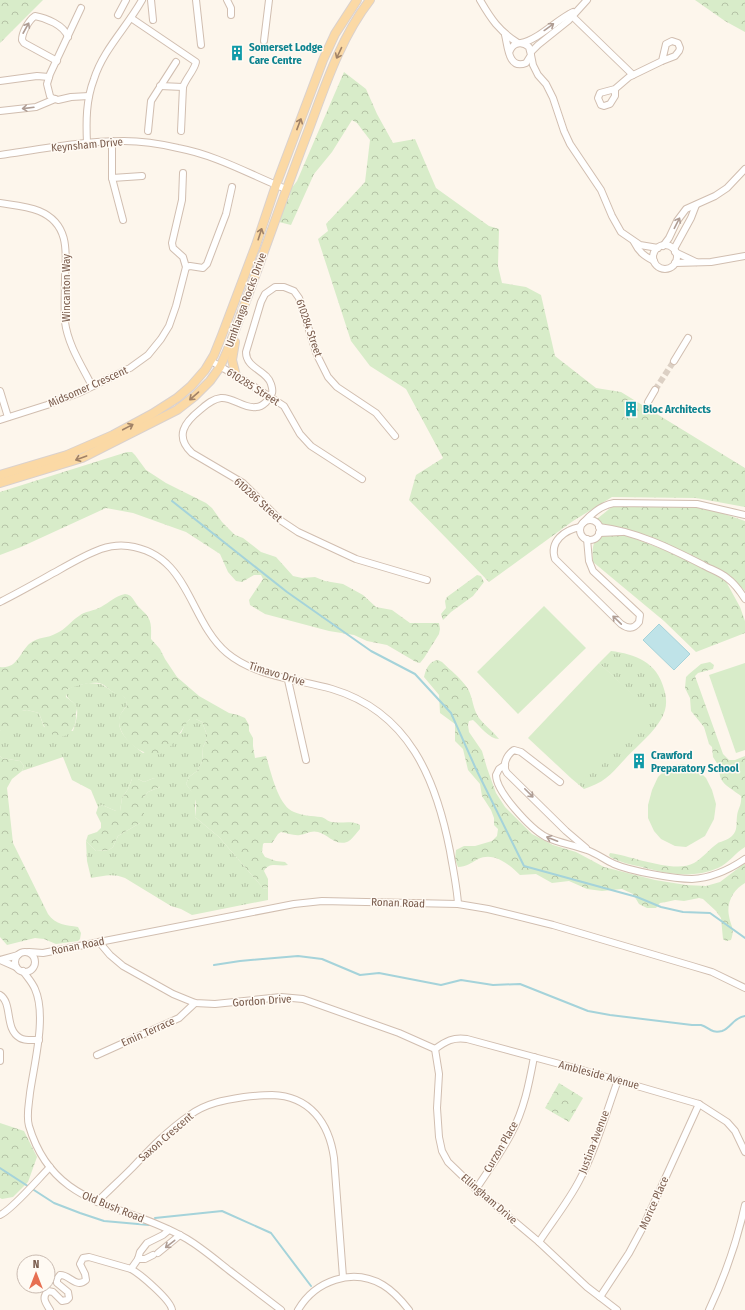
<svg xmlns="http://www.w3.org/2000/svg" width="745" height="1310" viewBox="0 0 745 1310" font-family="'Fira Sans Condensed',sans-serif">
<style>
.grass{fill:url(#grass-tufts)}
.forest{fill:url(#forest-crowns)}
.pitch{fill:#d8ecc9}
.water{fill:#bfe3e8;stroke:#a5d3da}
.lines{fill:none;stroke-linecap:round;stroke-linejoin:round}
.stream{stroke:#a5d3da;stroke-width:2}
.minor-tunnel{stroke:#dcd0c4;stroke-width:6;stroke-dasharray:6 3;stroke-linecap:butt}
.minor-casing{stroke:#d1beb0;stroke-width:8}
.major-casing{stroke:#dad1cd;stroke-width:10}
.minor{stroke:#fff;stroke-width:6}
.major{stroke:#fbd9a5;stroke-width:8}
.oneway{stroke:#af9d94}
.oneway2{stroke:#a18267}
.labels{text-anchor:middle;dominant-baseline:central;stroke-width:3;stroke-linejoin:round;paint-order:stroke}
.culture-label{font-size:11px;font-weight:bold;fill:#0d838f;stroke:#fffaf3;text-anchor:start}
.street-label{font-size:11px;fill:#7a5c4d;stroke:#fffaf3}
</style>
<defs>
<pattern id="grass-tufts" width="24" height="20" patternUnits="userSpaceOnUse"><rect width="24" height="20" fill="#d8ecc9"/><path d="M3 7l-1-3M5 7V3M7 7l1-3M15 17l-1-3M17 17v-4M19 17l1-3" fill="none" stroke="#b4c2a5"/></pattern>
<pattern id="forest-crowns" width="20" height="18" patternUnits="userSpaceOnUse"><rect width="20" height="18" fill="#d8ecc9"/><path d="M2 6a3 3 0 1 1 6 0M12 15a3 3 0 1 1 6 0" fill="none" stroke="#b4c2a5"/></pattern>
</defs>
<rect width="100%" height="100%" fill="#fdf6ec"/>
<g class="grass">
<path d="M611,651C635,654 657,662 664,689C666,695 667,703 665,710C660,728 638,745 625,759C619,765 613,773 606,778C600,783 592,786 584,789L572,779H576L651,712L599,663Z"/>
<path d="M88,683L101,684L113,692L122,694L126,699L127,705C125,708 121,713 120,716C115,733 132,744 143,753L181,733L185,724L190,719H196L202,722L207,735V739L203,747L202,762L197,771L189,777L186,784L195,796V817L219,837L263,888L266,889L268,887V900L192,915L181,909L171,906L125,878C112,873 104,876 91,878L87,861L86,841L96,851L109,850L113,847L118,836L140,823L144,797L148,792L160,787L154,778L144,782L138,779H132L128,789L122,798L120,811H116L102,805L98,807L91,790L72,780L63,757L22,771L24,766L20,761L2,758L0,756V731L22,711L27,710L39,713L44,727L73,731C75,725 78,715 77,709C75,700 64,700 66,690L74,686Z"/>
</g>
<g class="forest">
<polygon points="0,0 43,0 0,43"/>
<polygon points="695,0 745,0 745,32 725,21"/>
<polygon points="344,72 366,89 377,114 393,143 415,139 436,188 489,226 499,229 498,266 502,283 526,287 541,295 555,356 596,388 621,392 745,468 745,507 696,498 612,497 573,521 489,582 409,500 416,475 443,458 406,389 370,366 351,341 318,239 328,231 326,224 365,182 370,140 357,123 352,120 332,152 314,174 291,225 279,222 286,200 289,199 291,189 297,181"/>
<polygon points="127,452 132,452 135,455 146,470 166,483 206,503 212,508 222,522 235,535 243,538 261,552 276,557 293,576 302,578 315,577 325,581 343,584 363,595 376,607 392,610 410,623 439,623 440,629 439,634 424,658 420,663 416,662 387,645 367,641 354,635 329,631 265,614 250,605 249,600 263,579 261,575 254,575 242,582 236,581 228,572 220,554 186,532 133,513 106,508 21,547 0,555 0,492"/>
<polygon points="698,505 745,521 745,591 730,576 691,556 593,522 613,506"/>
<path d="M623,534L693,561L723,576L740,607L745,621V633L696,652L664,621L593,562C591,534 598,535 623,534Z"/>
<polygon points="477,575 481,576 484,582 473,596 451,612 443,620 441,614 446,608 445,601 447,597"/>
<path d="M125,594C132,595 133,599 137,605C140,609 145,612 148,617C152,623 151,632 151,639L160,649L165,659L177,677L199,696L229,713L238,715L245,718L249,725V731L253,738V746L255,758L266,756C271,772 278,806 294,812C303,816 312,816 321,817C326,818 328,822 332,822C342,824 350,820 360,825V829C357,832 351,841 347,842C335,846 329,835 318,832C311,830 306,834 300,835C294,836 287,833 281,832L278,834L272,843H264L263,844L262,852L265,857L276,861L285,862L288,865C279,867 269,861 264,871L268,879V887L266,889L263,888L219,837L195,817C197,800 196,798 186,784L189,777L197,771L202,762L203,747L207,739V735L202,722L196,719H190C181,728 172,751 160,754C142,759 113,734 120,715C122,712 125,708 127,705C125,693 122,696 113,692C109,690 106,686 102,684C94,680 74,686 66,690V697C70,700 75,703 77,708C77,711 75,714 76,717C76,732 62,744 49,732C43,727 42,720 39,713L27,710L22,711L20,724L0,731V667C17,669 19,654 29,644C39,636 47,639 57,633C65,630 71,621 79,616C85,611 94,611 101,607C110,602 115,596 125,594Z"/>
<path d="M438,660L442,662C451,671 461,678 468,689C473,698 473,710 479,718C485,726 493,731 499,739C489,739 480,726 473,720L469,721L468,725L469,732L482,751L487,768L496,793L505,807L532,834L553,845L576,852L604,867L655,880L686,885L706,886L720,882L745,863V883C734,889 726,902 729,916C731,927 735,928 731,940L726,941L723,939L721,918L716,911L703,899L699,898L684,901L675,900L666,902L660,903L656,908H647L639,904L633,894L622,889L602,891L587,889L569,881L552,883L536,874L520,875C510,865 494,851 478,859C471,863 466,867 458,867L455,859L456,850L464,846H475L492,841L497,836L498,829L494,825V818L491,810L482,796L480,784L468,770L463,749L455,741V724L440,713L439,695L424,677C426,669 429,661 438,660Z"/>
<path d="M710,662L714,665L713,669L698,673L695,676L723,754L729,760H735L745,756V847C735,853 729,863 718,868C693,879 667,874 642,867C631,865 620,862 610,857L609,855L610,853C632,856 675,874 694,863C703,858 709,849 718,843C722,841 728,840 732,836C738,830 736,824 737,816C738,808 742,805 741,796C730,787 717,783 720,768L713,757L712,747L709,744L704,727L691,711L690,698L685,688L686,677L689,674L701,664Z"/>
<path d="M0,756L2,758L20,761L24,766L22,771L12,779L7,788L13,843L48,914C56,925 66,925 78,927L81,933L80,939L78,941L56,944L44,939L35,938L7,945L0,937Z"/>
<polygon points="154,778 158,780 160,787 148,792 144,797 144,818 140,823 118,836 113,847 109,850 96,851 86,841 88,835 97,832 101,828 101,823 96,813 98,807 102,805 116,811 120,811 122,798 128,789 132,779 138,779 144,782"/>
<polygon points="559,1083 583,1098 569,1122 545,1108"/>
<polygon points="0,1123 24,1131 37,1157 28,1182 13,1197 2,1199 0,1198"/>
</g>
<g class="pitch">
<polygon points="544,606 586,648 518,714 477,672"/>
<polygon points="599,663 652,712 596,771 582,779 572,779 528,738"/>
<polygon points="745,663 745,750 736,753 709,675"/>
<polygon points="682,764 694,766 706,778 712,790 716,804 714,819 705,836 686,847 675,846 661,839 654,831 648,818 648,805 652,790 658,777 669,766"/>
</g>
<polygon class="water" points="659,624 690,654 674,670 643,640"/>
<g class="lines">
<g class="stream">
<polyline points="172,501 287,592 371,651 415,674 451,713 476,769 524,866 637,897 661,907 683,912 710,913 745,938"/>
<path d="M214,965L240,961L298,956L322,959L360,975L379,973L441,985L461,980L493,985L520,984L588,1011L610,1015L692,1025C695,1025 698,1025 701,1025C709,1027 711,1034 722,1031C731,1028 734,1017 745,1016"/>
<polyline points="0,1168 54,1203 80,1213 104,1221 149,1225"/>
<polyline points="155,1218 222,1211 271,1233 311,1286"/>
</g>
<polyline class="minor-tunnel" points="655,390 674,361"/>
<defs>
<g id="minor">
<polyline points="151,0 153,20"/>
<polyline points="196,0 201,45"/>
<polyline points="227,0 231,8 231,15"/>
<path d="M480,0C491,19 499,31 518,43"/>
<polyline points="81,8 50,74 47,84 50,96 52,98 58,100 71,97 89,96"/>
<polyline points="570,14 633,75"/>
<polyline points="118,15 126,0"/>
<path d="M131,18L196,62C194,71 186,78 183,87L181,131"/>
<path d="M505,35C508,46 508,70 526,63L531,55L529,47C521,40 512,43 509,53"/>
<polyline points="264,41 269,0"/>
<path d="M521,43C538,40 556,20 573,12"/>
<polyline points="531,52 538,45 568,21 587,0"/>
<polyline points="531,55 533,65 538,75 546,84 553,98 564,131 570,144 601,190 612,216 621,232 640,245 658,248"/>
<path d="M57,61L24,43L22,40C22,32 29,20 35,16C46,18 64,25 68,37"/>
<polyline points="0,81 37,76 49,77"/>
<polyline points="160,86 183,87"/>
<polyline points="615,89 615,96 610,104 604,106 601,105 598,98 600,93 615,89 629,77 662,61 675,56 679,51 680,48 678,43 672,41 666,44 662,61"/>
<polyline points="0,111 36,107 55,99"/>
<polyline points="148,131 151,101 176,62"/>
<polyline points="112,141 112,178 123,220"/>
<path d="M87,143C86,121 86,100 94,79C103,50 127,27 142,0"/>
<path d="M0,155C41,149 83,141 124,141C142,141 161,144 178,148C216,155 251,175 286,189"/>
<polyline points="112,178 142,176"/>
<path d="M0,203C13,205 27,206 39,211C68,223 67,249 65,276C65,291 64,306 65,322C68,345 82,366 92,386"/>
<path d="M634,242C639,252 644,256 654,261"/>
<circle cx="665" cy="257" r="12"/>
<polyline points="663,246 669,238 677,221 686,209 715,196 727,188 745,169"/>
<polyline points="674,249 691,218 696,205"/>
<polyline points="675,252 696,262"/>
<polyline points="675,263 711,262 745,256"/>
<polyline points="186,267 190,266 203,268 207,264 226,214 232,187"/>
<polyline points="211,361 250,384 284,406 300,434 311,446 362,479"/>
<polyline points="674,361 688,338"/>
<polyline points="0,391 8,417"/>
<polyline points="648,402 655,390"/>
<polyline points="0,420 47,405 81,392 130,368 148,355 161,339 169,326 176,306 186,267 183,257 173,248 172,243 182,200 183,173"/>
<path d="M395,436L376,413L337,387L328,377L317,355L299,298L294,291L284,287H275L265,294L261,302L246,352C246,369 267,370 271,384C272,388 273,390 272,393C270,399 263,407 256,407C244,409 233,397 221,398C212,399 206,405 200,410C185,422 174,436 192,453L243,483L280,520L298,532L356,559L427,580"/>
<circle cx="590" cy="530" r="10"/>
<path d="M583,523C591,514 602,505 614,503L697,504L745,515"/>
<path d="M580,527C565,530 549,541 555,559L621,624C628,629 634,629 639,622L640,615L593,571L589,561L587,539"/>
<path d="M599,527C635,531 670,548 703,565C710,569 720,572 727,578C734,583 740,591 745,599"/>
<polyline points="599,533 622,532"/>
<path d="M0,602C20,592 39,581 59,570C73,562 87,554 101,549C110,546 120,545 128,546C190,554 188,620 227,653C256,677 297,679 332,689C409,712 436,779 450,851C453,869 457,887 458,904"/>
<polyline points="288,680 306,760"/>
<path d="M505,765L499,769L496,775C496,792 531,829 546,837C559,843 574,845 587,850C596,853 605,860 614,864C630,871 674,879 692,879C712,878 729,870 745,859"/>
<path d="M560,782L521,752L514,750C506,755 502,766 507,773L566,831L586,848"/>
<polyline points="99,942 110,955 123,966 173,994 195,1003 215,1004 281,997 303,999 399,1033 435,1049"/>
<circle cx="25" cy="962" r="10"/>
<polyline points="29,952 43,953 294,904 322,901 366,902 458,904 488,909 553,925 692,966 712,972 745,988"/>
<polyline points="0,960 18,955"/>
<polyline points="0,960 16,967"/>
<path d="M23,971C27,977 32,982 35,989C47,1016 34,1064 30,1093C29,1104 26,1116 29,1126C54,1210 125,1202 187,1239C202,1248 216,1260 230,1271C247,1284 264,1297 281,1310"/>
<path d="M0,995C13,1003 4,1029 20,1038C25,1041 33,1040 39,1040"/>
<path d="M435,1049C446,1041 453,1037 467,1039L582,1070L699,1104L727,1122L735,1131L745,1152"/>
<polyline points="435,1049 439,1074 437,1108 439,1137 442,1151 448,1162 476,1189 539,1242 587,1287 617,1310"/>
<polyline points="0,1052 0,1061"/>
<polyline points="97,1055 179,1018 195,1003"/>
<path d="M476,1189C488,1171 501,1153 511,1134C524,1110 529,1084 534,1057"/>
<path d="M97,1202C108,1191 120,1180 132,1168C150,1149 168,1130 190,1115C206,1103 225,1100 244,1097C253,1096 263,1095 272,1095C310,1096 329,1123 334,1158L343,1277"/>
<path d="M0,1215C12,1210 39,1178 50,1167"/>
<path d="M169,1230L163,1235L147,1243L140,1252L138,1259L131,1269C140,1274 171,1300 172,1310"/>
<path d="M539,1242C552,1222 568,1202 579,1181C596,1149 606,1113 618,1080"/>
<polyline points="158,1253 180,1235"/>
<polyline points="138,1259 145,1259 153,1255"/>
<polyline points="600,1297 629,1253 643,1227 699,1104"/>
<path d="M50,1310C46,1303 41,1298 48,1291L53,1292L62,1301L67,1300L69,1298L68,1292L57,1283V1279L60,1275C69,1274 76,1289 86,1280L85,1274L80,1264L83,1258L89,1257L131,1269"/>
<path d="M298,1310C315,1281 352,1267 383,1285C393,1291 402,1301 409,1310"/>
<path d="M709,1310C725,1276 737,1242 745,1205"/>
</g>
<g id="major">
<polyline points="235,342 232,360 236,376"/>
<polyline points="0,475 67,455 113,435 152,414 177,398 191,386 205,370 214,355 222,335 256,245 276,185 323,60 335,34 357,0"/>
<path d="M0,483L82,458L177,410L195,396L210,381L220,367L228,349C256,276 281,202 309,129C325,86 341,37 370,0"/>
</g>
</defs>
<use href="#minor" class="minor-casing"/>
<use href="#major" class="major-casing"/>
<use href="#minor" class="minor"/>
<use href="#major" class="major"/>
</g>
<defs><path id="oneway-shaft" d="M-6 0H5M1.5-3L5.5 0L1.5 3" fill="none" stroke-width="1.6" stroke-linecap="round" stroke-linejoin="round"/></defs>
<g class="oneway">
<use href="#oneway-shaft" transform="translate(549 27) rotate(-36)"/>
<use href="#oneway-shaft" transform="translate(26 28) rotate(-61)"/>
<use href="#oneway-shaft" transform="translate(28 108) rotate(173)"/>
<use href="#oneway-shaft" transform="translate(677 223) rotate(-63)"/>
<use href="#oneway-shaft" transform="translate(617 620) rotate(-136)"/>
<use href="#oneway-shaft" transform="translate(529 793) rotate(45)"/>
<use href="#oneway-shaft" transform="translate(552 839) rotate(-159)"/>
<use href="#oneway-shaft" transform="translate(170 1244) rotate(142)"/>
</g>
<g class="oneway2">
<use href="#oneway-shaft" transform="translate(339 53) rotate(115)"/>
<use href="#oneway-shaft" transform="translate(299 124) rotate(-69)"/>
<use href="#oneway-shaft" transform="translate(260 234) rotate(-72)"/>
<use href="#oneway-shaft" transform="translate(194 396) rotate(139)"/>
<use href="#oneway-shaft" transform="translate(128 427) rotate(-28)"/>
<use href="#oneway-shaft" transform="translate(81 458) rotate(160)"/>
</g>
<defs>
<symbol id="building-bare" viewBox="-9 -9 18 18"><path d="M-4-6H4V6H1V3H-1V6H-4ZM-2.5-4.3h1.7v1.8h-1.7ZM.8-4.3h1.7v1.8H.8ZM-2.5-1h1.7V.8h-1.7ZM.8-1h1.7V.8H.8Z" fill="#0f9aa8" stroke="#fffaf3" stroke-width="2.5" paint-order="stroke"/></symbol>
</defs>
<g fill-rule="evenodd">
<use href="#building-bare" x="226" y="42" width="22" height="22"/>
<use href="#building-bare" x="620" y="398" width="22" height="22"/>
<use href="#building-bare" x="628" y="750" width="22" height="22"/>
</g>
<g class="labels">
<g class="culture-label">
<text x="249" y="47">Somerset Lodge<tspan x="249" dy="13">Care Centre</tspan></text>
<text x="643" y="409">Bloc Architects</text>
<text x="651" y="755">Crawford<tspan x="651" dy="13">Preparatory School</tspan></text>
</g>
<g class="street-label">
<text transform="translate(87 145) rotate(-5)">Keynsham Drive</text>
<text transform="translate(66 288) rotate(-90)">Wincanton Way</text>
<text transform="translate(246 300) rotate(-70)">Umhlanga Rocks Drive</text>
<text transform="translate(309 328) rotate(71)">610284 Street</text>
<text transform="translate(88 387) rotate(-24)">Midsomer Crescent</text>
<text transform="translate(253 387) rotate(32)">610285 Street</text>
<text transform="translate(258 500) rotate(42)">610286 Street</text>
<text transform="translate(277 674) rotate(17)">Timavo Drive</text>
<text transform="translate(398 903) rotate(2)">Ronan Road</text>
<text transform="translate(78 946) rotate(-11)">Ronan Road</text>
<text transform="translate(262 1001) rotate(-4)">Gordon Drive</text>
<text transform="translate(148 1032) rotate(-24)">Emin Terrace</text>
<text transform="translate(599 1075) rotate(15)">Ambleside Avenue</text>
<text transform="translate(166 1137) rotate(-41)">Saxon Crescent</text>
<text transform="translate(594 1142) rotate(-69)">Justina Avenue</text>
<text transform="translate(501 1147) rotate(-60)">Curzon Place</text>
<text transform="translate(489 1199) rotate(41)">Ellingham Drive</text>
<text transform="translate(654 1203) rotate(-66)">Morice Place</text>
<text transform="translate(113 1207) rotate(22)">Old Bush Road</text>
</g>
</g>
<g transform="translate(36 1274)"><circle r="19" fill="#fffaf3" stroke="#cabbb1"/>
<path d="M0-3L7 15L0 10L-7 15Z" fill="#e76f51"/>
<text y="-6" font-size="11" font-weight="bold" text-anchor="middle" fill="#7a5c4d">N</text>
</g>
</svg>
